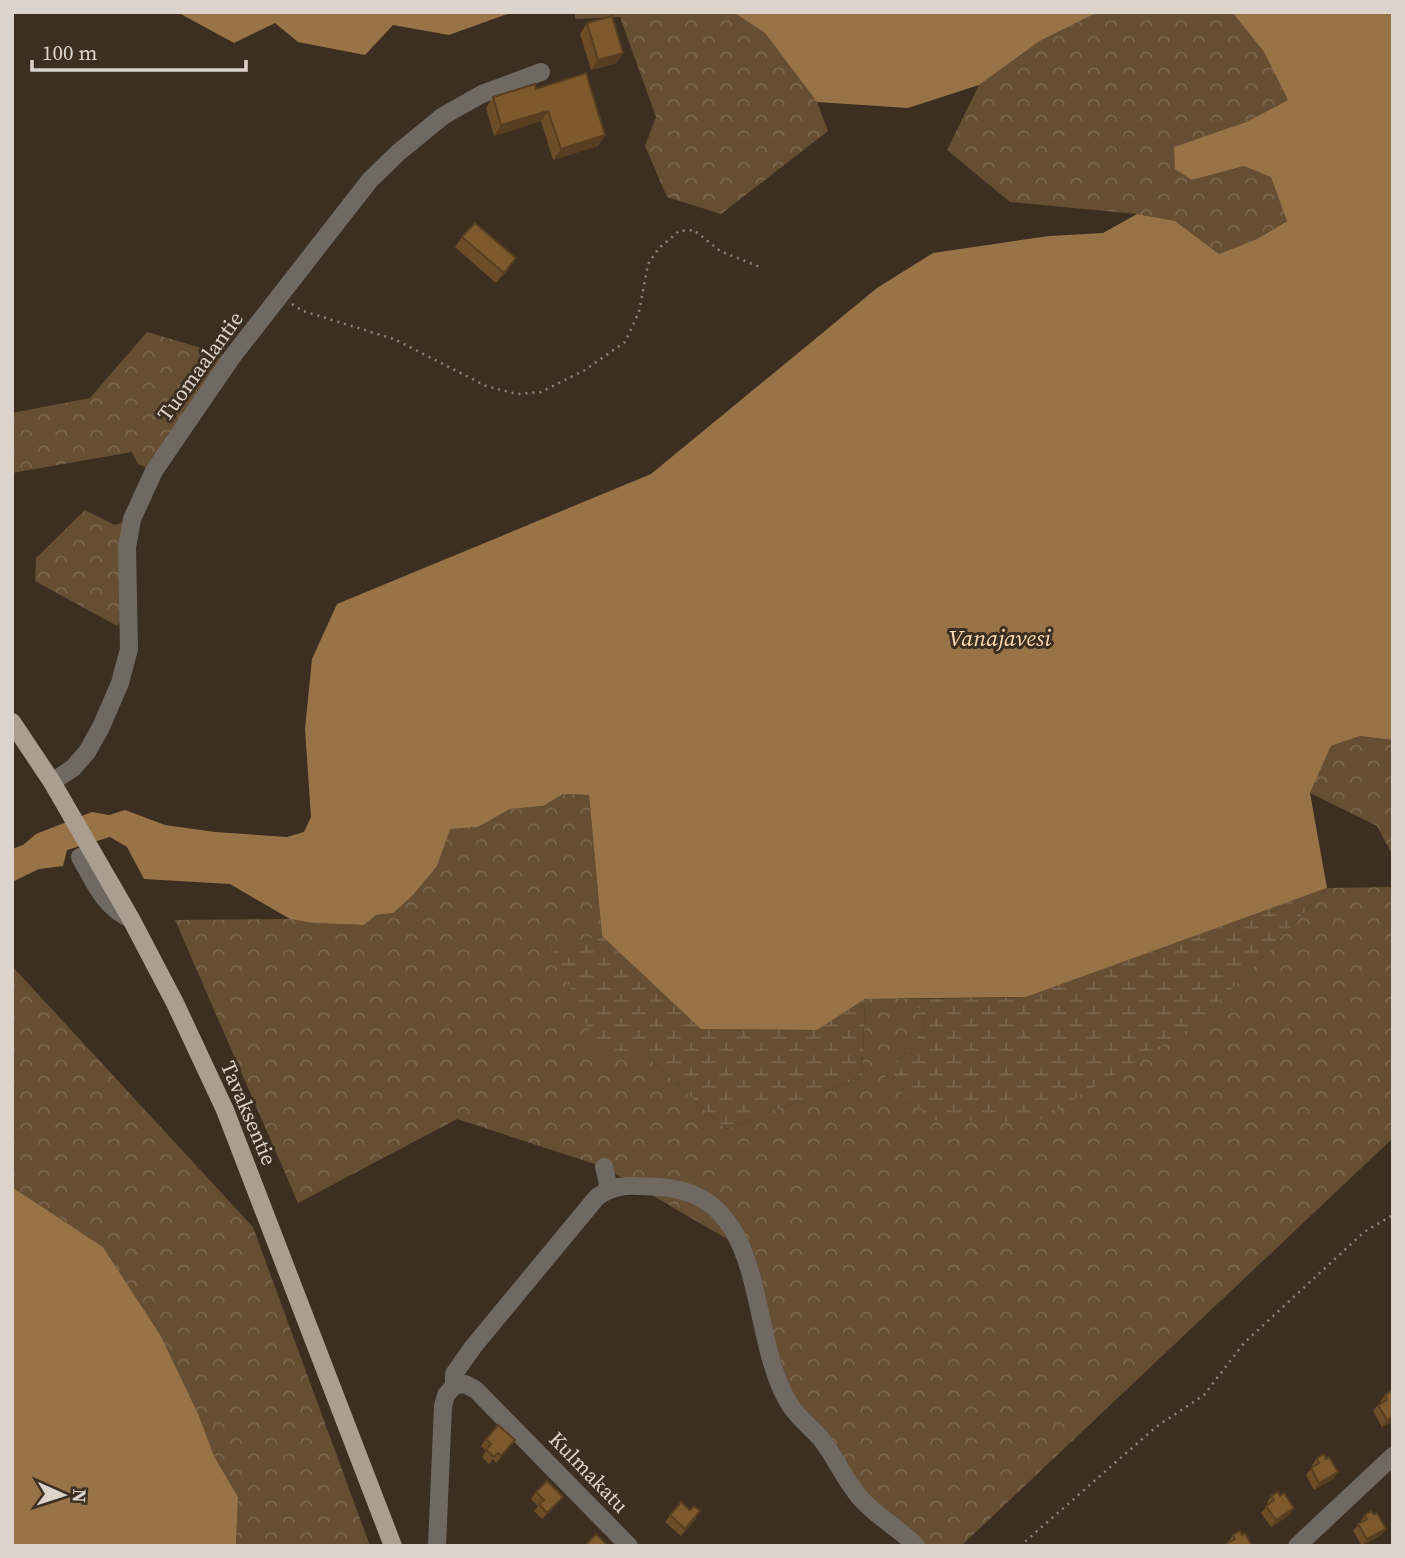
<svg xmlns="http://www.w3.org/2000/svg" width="1405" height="1558" viewBox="0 0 1405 1558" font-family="'Source Serif 4',serif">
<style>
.forest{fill:url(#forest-crowns)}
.wetland{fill:url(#wetland-marsh)}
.water{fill:#997348}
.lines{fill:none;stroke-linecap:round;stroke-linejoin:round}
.path{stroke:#8e8378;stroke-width:2.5;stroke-dasharray:2 5;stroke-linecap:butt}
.minor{stroke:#6f6962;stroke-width:18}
.major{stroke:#ab9e90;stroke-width:18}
.wall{fill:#6c4d28}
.shaded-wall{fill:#583e20}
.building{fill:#7e592e;stroke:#583e20;stroke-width:2}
.labels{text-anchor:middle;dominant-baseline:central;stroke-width:6;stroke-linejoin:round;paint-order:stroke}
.street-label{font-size:21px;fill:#dcd4cb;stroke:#3c2f21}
.water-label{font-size:23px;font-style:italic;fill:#fddab4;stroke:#3c2f21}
</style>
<defs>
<pattern id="forest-crowns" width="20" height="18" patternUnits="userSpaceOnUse" patternTransform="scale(1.75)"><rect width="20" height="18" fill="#664e33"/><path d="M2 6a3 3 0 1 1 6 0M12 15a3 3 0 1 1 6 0" fill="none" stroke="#7b674f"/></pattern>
<pattern id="wetland-marsh" width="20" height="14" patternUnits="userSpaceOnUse" patternTransform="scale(1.75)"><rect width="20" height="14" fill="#664e33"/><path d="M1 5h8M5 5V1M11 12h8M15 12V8" fill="none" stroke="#7b674f"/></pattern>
</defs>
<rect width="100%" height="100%" fill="#3c2f21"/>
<g class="forest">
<polygon points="575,12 733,12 765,33 817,102 828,131 721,214 667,197 645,146 656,117 620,17 575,19"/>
<polygon points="1098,12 1232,12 1264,52 1288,100 1246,122 1175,147 1192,180 1244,166 1272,177 1288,220 1257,239 1219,254 1174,221 1137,214 1010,202 947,150 979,85 1040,41"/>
<polygon points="147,332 232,357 154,471 138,464 132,452 12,473 12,413 90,398"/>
<polygon points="85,510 115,525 132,519 129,611 117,626 35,581 36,558"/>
<polygon points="1360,736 1393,740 1393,856 1377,826 1310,793 1331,746"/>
<polygon points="563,794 589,795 602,936 552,946 639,1049 726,1129 862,1077 865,999 915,999 926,1027 884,1079 1203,1020 1327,888 1393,887 1393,1138 961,1546 914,1546 790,1406 744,1249 604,1167 457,1119 298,1203 175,920 290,919 313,923 364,925 376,915 393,913 437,866 449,829 478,827 510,809 543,806"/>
<polygon points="12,966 253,1227 370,1546 236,1546 238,1497 214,1456 199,1416 161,1336 103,1247 12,1187"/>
</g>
<g class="wetland">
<polygon points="1327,888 1203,1020 1037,1122 935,1120 884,1079 926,1027 915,999 1026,997"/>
<polygon points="602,936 702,1029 817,1030 865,999 862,1077 726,1129 639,1049 601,1056 551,946"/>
</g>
<g class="water">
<polygon points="177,12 513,12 449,35 393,25 365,55 298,42 275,23 234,43"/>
<polygon points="733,12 1098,12 1040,41 979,85 908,108 817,102 765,33"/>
<polygon points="1232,12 1393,12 1393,740 1360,736 1331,746 1310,793 1327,888 1026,997 865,999 817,1030 701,1029 602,936 589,795 563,794 543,806 510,809 478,827 450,829 437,866 413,895 393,913 376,915 364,925 313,923 290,919 230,884 144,879 127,847 110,837 67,850 63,866 39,869 12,882 12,849 23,845 36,834 92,812 109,815 125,810 165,825 215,832 287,837 304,832 311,817 305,729 312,659 337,604 651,474 877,288 933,253 1049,236 1103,233 1137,214 1175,221 1219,254 1257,239 1287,221 1271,177 1244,166 1192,180 1175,169 1174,147 1246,122 1288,100 1264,52"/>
<polygon points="12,1187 103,1247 161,1336 199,1416 214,1456 238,1497 236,1546 12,1546"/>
</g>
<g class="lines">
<g class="path">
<polyline points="292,304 303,311 394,339 486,386 517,394 541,392 585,370 625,342 639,312 648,264 659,248 679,231 694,230 720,251 760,267"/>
<polyline points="1020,1546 1156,1427 1204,1395 1244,1343 1364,1232 1393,1215"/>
</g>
<g class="minor">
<polyline points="52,782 73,768 87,752 101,727 120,683 129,649 127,548 132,519 154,471 232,357 370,180 399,152 443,116 482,94 541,72"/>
<path d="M80,857C93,880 105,909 131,919"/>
<polyline points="604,1167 609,1188"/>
<path d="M454,1386V1374L473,1347L597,1197C618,1182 633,1186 658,1187C772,1192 745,1334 790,1405C798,1418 812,1428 822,1440C837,1460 846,1483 863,1501C879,1518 900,1529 916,1546"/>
<polyline points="437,1546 443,1406 446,1395 454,1386 465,1384 476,1390 629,1546"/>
<polyline points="1297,1546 1393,1456"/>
</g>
<polyline class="major" points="12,722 52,782 131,919 175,1003 225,1110 393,1546"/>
</g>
<g class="wall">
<polygon points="587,23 623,53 616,63 591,70 580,34"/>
<polygon points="536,89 605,135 598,146 553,160 541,121 494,136 486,108 493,97"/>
<polygon points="462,237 516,258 496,283 455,247"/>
<polygon points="1393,1394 1393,1421 1382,1427 1373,1411 1378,1405 1381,1403 1380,1402 1385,1395"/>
<polygon points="486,1439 510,1447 496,1463 493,1459 489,1464 482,1457 486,1451 481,1446"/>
<polygon points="1317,1458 1326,1459 1333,1479 1314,1490 1306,1475 1313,1466 1312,1465"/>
<polygon points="536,1492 558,1503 542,1519 534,1511 538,1506 531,1499"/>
<polygon points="1271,1496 1280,1496 1294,1508 1289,1515 1271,1527 1261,1513 1268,1505 1267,1503"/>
<polygon points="690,1510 696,1518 681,1536 665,1522 670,1515"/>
<polygon points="1365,1515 1374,1515 1381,1535 1362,1546 1353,1531 1360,1523 1360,1522"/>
<polygon points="1233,1535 1242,1535 1252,1546 1225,1546 1229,1543 1228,1542"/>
</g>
<g class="shaded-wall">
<polygon points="623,53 616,63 591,70 598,60"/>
<polygon points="548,111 541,121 494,136 501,125"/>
<polygon points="605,135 598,146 553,160 561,149"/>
<polygon points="516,258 509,269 496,283"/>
<polygon points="1393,1416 1393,1421 1382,1427 1387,1420"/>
<polygon points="1338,1472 1333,1479 1314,1490 1319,1483"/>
<polygon points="563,1497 558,1503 542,1519 547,1513"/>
<polygon points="1294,1508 1289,1515 1271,1527 1276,1520"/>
<polygon points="1386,1529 1381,1535 1362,1546 1367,1539"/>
</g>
<g class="building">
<polygon points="612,16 623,53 598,60 587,23"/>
<polygon points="586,73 605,135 561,149 548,111 501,125 493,97 535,84 536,89"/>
<polygon points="475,223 516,258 504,273 462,237"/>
<polygon points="1391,1391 1393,1394 1393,1416 1387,1420 1378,1405 1387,1400 1385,1395"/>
<polygon points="498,1425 515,1440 501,1456 498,1453 494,1457 486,1450 491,1444 486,1439"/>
<polygon points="1324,1454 1326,1459 1329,1457 1338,1472 1319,1483 1311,1468 1319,1463 1317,1458"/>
<polygon points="547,1481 563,1497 547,1513 539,1504 544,1500 536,1492"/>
<polygon points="1278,1492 1280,1496 1284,1493 1294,1508 1276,1520 1266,1506 1274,1500 1271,1496"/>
<polygon points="681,1502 690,1510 694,1506 700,1511 685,1529 670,1515"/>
<polygon points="1371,1511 1374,1515 1377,1513 1386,1529 1367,1539 1358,1524 1367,1519 1365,1515"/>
<polygon points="1240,1531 1242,1535 1245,1533 1252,1546 1227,1546 1226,1544 1235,1539 1233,1535"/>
<polygon points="596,1534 608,1546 585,1546"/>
</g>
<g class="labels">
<g class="street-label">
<text transform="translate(200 366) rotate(-54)">Tuomaalantie</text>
<text transform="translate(249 1113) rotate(67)">Tavaksentie</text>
<text transform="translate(589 1472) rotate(46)">Kulmakatu</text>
</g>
<g class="water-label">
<text x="1000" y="638">Vanajavesi</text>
</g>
</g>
<rect width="1405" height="1558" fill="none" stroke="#dcd4cb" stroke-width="28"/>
<g transform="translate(63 1495) rotate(93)" stroke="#3c2f21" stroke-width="5" paint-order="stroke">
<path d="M0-5L12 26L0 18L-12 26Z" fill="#dcd4cb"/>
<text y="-10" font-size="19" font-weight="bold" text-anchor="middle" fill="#dcd4cb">N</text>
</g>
<path d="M32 60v10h214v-10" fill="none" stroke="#dcd4cb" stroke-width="3.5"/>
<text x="42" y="60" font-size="21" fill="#dcd4cb" stroke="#3c2f21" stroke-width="5" paint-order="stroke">100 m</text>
</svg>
